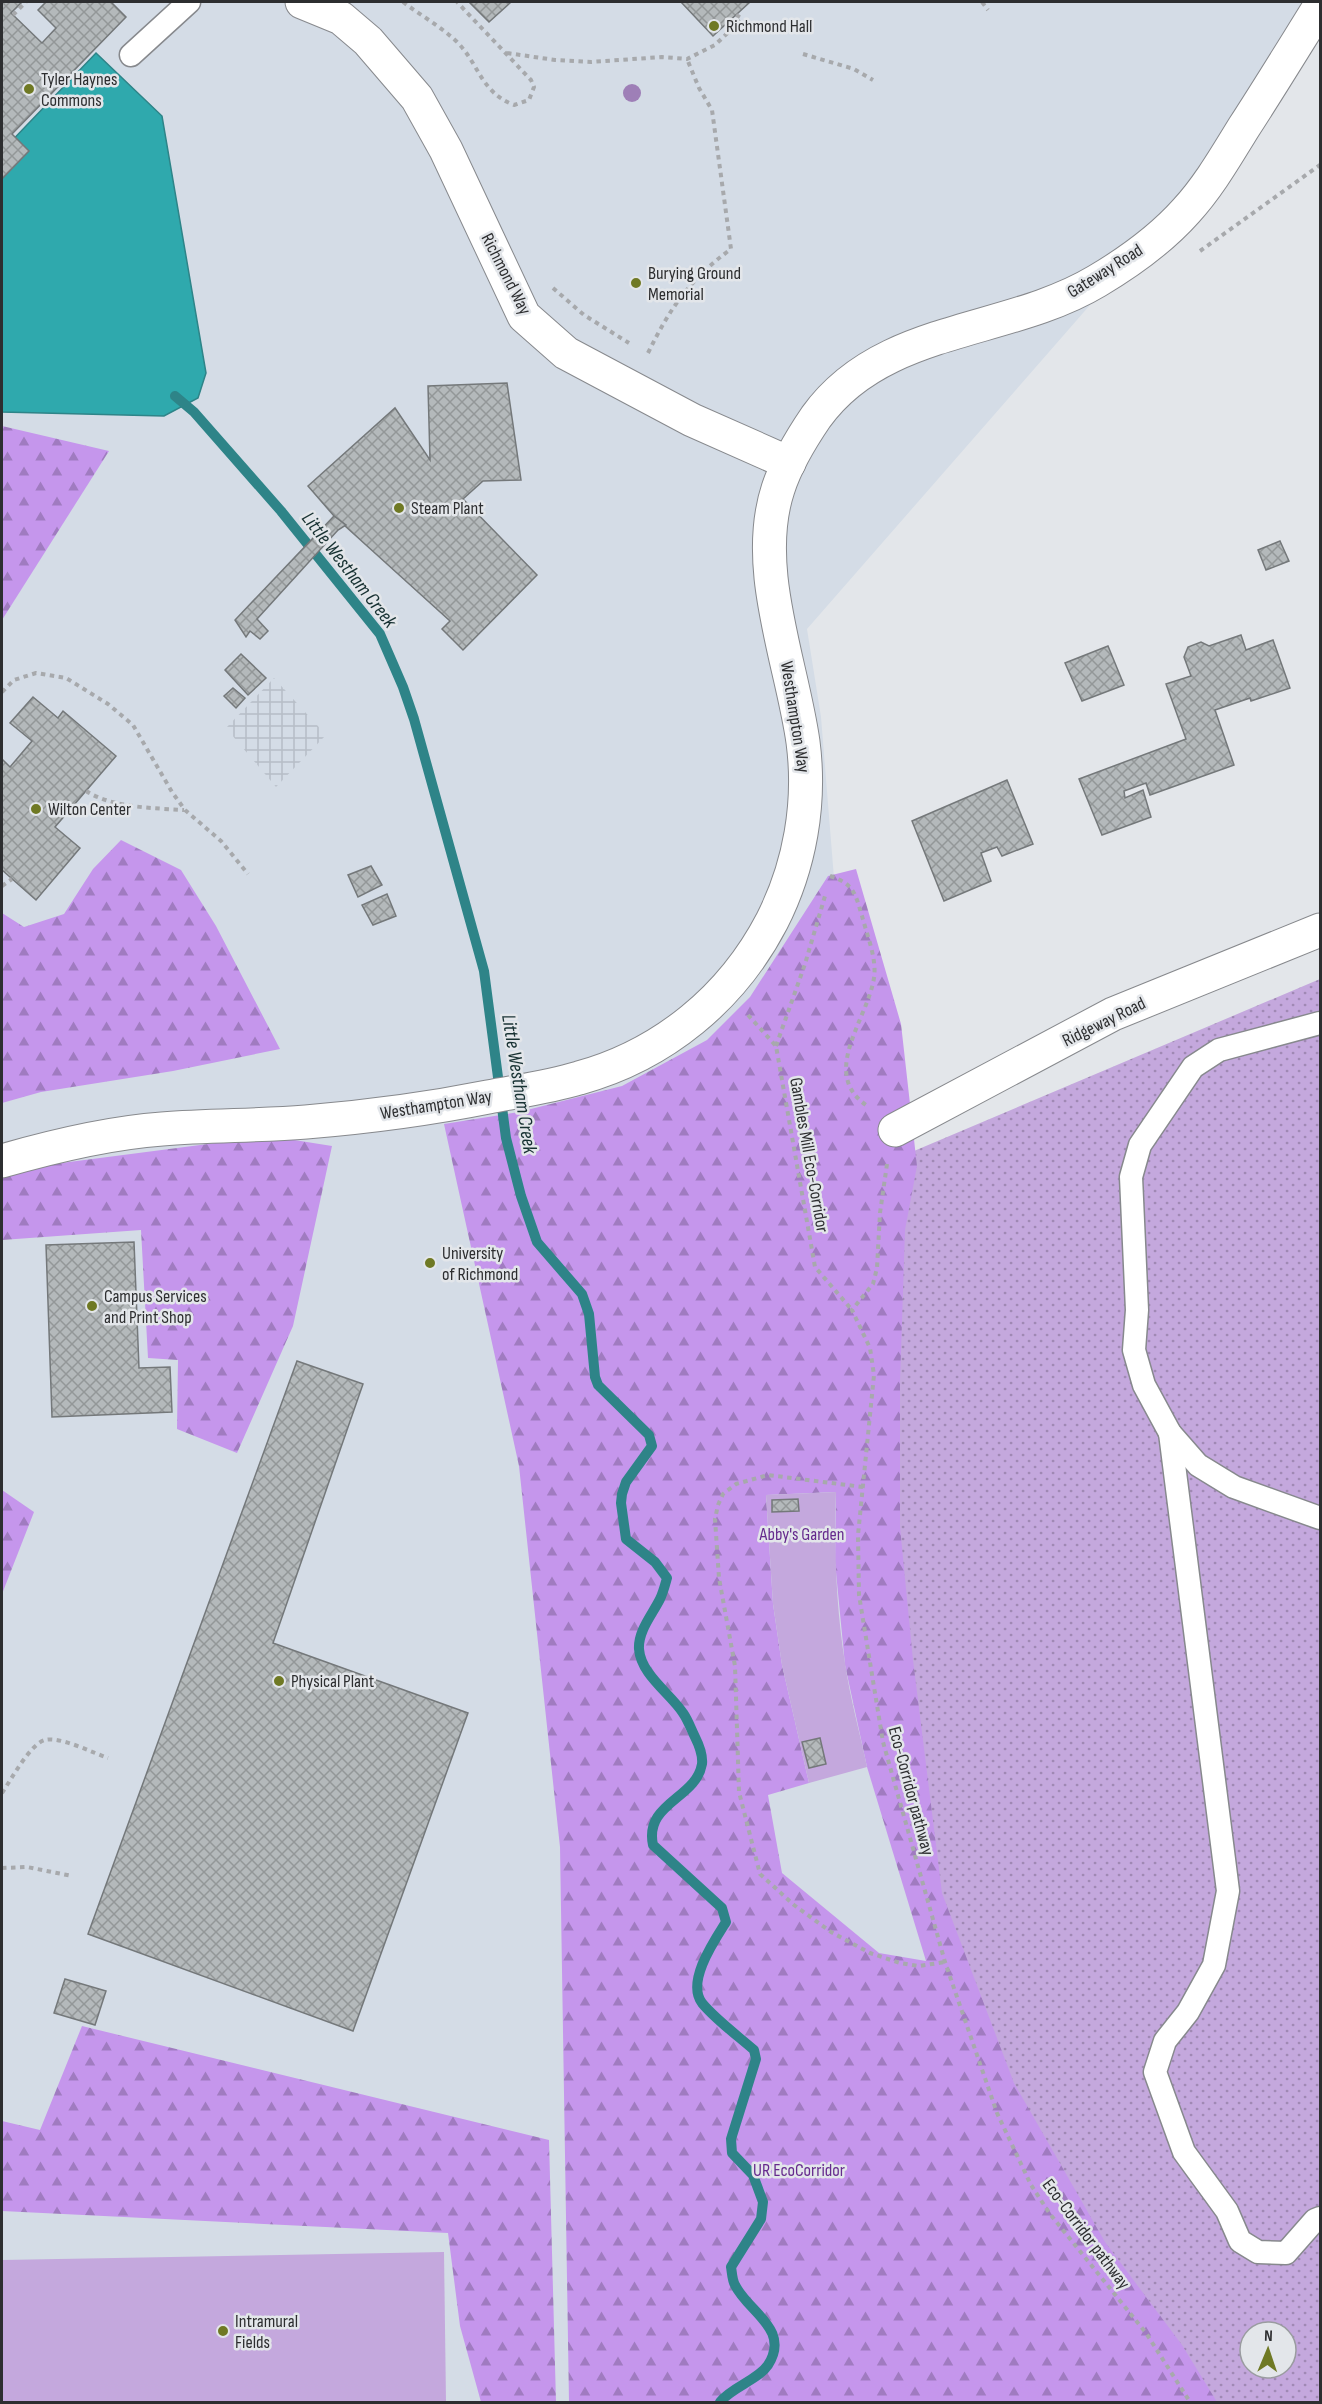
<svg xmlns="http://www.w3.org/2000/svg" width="1322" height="2404" viewBox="0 0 1322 2404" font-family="'Sofia Sans Condensed',sans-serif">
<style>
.built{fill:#d4dce6}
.industrial{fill:url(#industrial-grid)}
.grass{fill:url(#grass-dots);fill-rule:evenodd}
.forest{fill:url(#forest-firs);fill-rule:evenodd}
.garden{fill:#c4a8dd}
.water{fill:#2fa9ad;stroke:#2e8488;stroke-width:1.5}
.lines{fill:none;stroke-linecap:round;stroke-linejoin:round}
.stream{stroke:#2e8488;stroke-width:10}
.building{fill:url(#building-cross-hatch);stroke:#74787a;stroke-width:1.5}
.lane-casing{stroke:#87898d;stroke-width:25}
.street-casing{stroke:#87898d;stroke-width:35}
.path{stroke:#a7a9ac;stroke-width:4;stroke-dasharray:4.5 4.5;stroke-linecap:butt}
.lane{stroke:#fff;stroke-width:22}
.street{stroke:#fff;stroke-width:33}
.tree{fill:#9e7fb7}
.poi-dot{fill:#6f7924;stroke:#e3e6ea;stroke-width:2}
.labels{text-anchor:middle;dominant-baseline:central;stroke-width:5;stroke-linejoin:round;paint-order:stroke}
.poi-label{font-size:18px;fill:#2d2e30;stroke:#e3e6ea;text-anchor:start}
.street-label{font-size:18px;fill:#2d2e30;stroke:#e3e6ea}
.park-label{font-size:18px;fill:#652a8d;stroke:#e3e6ea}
.water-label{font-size:20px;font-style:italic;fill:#173132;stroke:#e3e6ea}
</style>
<defs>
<pattern id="industrial-grid" width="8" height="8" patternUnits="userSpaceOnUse" patternTransform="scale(1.5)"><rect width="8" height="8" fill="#d4dce6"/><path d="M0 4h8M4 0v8" fill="none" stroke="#b6bdc6"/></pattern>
<pattern id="grass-dots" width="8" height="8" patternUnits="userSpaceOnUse" patternTransform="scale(1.5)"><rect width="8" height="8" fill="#c4a8dd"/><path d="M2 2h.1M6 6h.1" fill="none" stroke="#a089b4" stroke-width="1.8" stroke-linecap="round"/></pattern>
<pattern id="forest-firs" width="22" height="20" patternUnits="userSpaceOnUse" patternTransform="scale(1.5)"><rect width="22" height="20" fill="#c596ec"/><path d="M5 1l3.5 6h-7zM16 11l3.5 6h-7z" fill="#a07bc0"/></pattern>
<pattern id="building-cross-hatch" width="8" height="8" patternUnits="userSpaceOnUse" patternTransform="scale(1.5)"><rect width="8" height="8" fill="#b4b9bb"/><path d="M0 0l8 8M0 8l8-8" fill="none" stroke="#939798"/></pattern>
</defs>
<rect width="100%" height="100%" fill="#e3e6ea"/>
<polygon class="built" points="2,2 1320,2 1320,20 1097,297 807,629 821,717 834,878 1181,2402 2,2402"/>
<polygon class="industrial" points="274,678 326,735 276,787 226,728"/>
<path class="grass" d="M1320,979V2402H1184L911,1891L880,1172L914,1151ZM1250,2332H1286V2368H1250Z"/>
<g class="forest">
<polygon points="2,426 109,451 2,620"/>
<polygon points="121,840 181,870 216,926 280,1049 173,1071 41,1092 2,1103 2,913 24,927 64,914 93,869"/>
<path d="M856,869L901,1024L917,1166L905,1230L900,1382V1527L913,1660L942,1893L1014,2083L1105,2242L1182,2345L1217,2402H569L560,1847L519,1466L444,1124L519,1112L622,1086L707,1040L750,997L828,876ZM836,1492L835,1562L845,1665L867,1767L926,1961L879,1953L782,1873L768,1795L809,1783L782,1665L773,1604L766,1495Z"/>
<polygon points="269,1136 332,1146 293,1326 237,1453 177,1429 178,1360 148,1358 141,1230 2,1240 2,1178 46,1165"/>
<polygon points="2,1490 34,1512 2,1594"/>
<polygon points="82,2026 549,2140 556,2402 481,2402 460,2326 448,2233 2,2211 2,2121 40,2130"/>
</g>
<g class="garden">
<path d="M836,1492C834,1549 836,1606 845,1663C850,1698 860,1733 867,1767L809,1783L782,1665L773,1604L766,1495Z"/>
<polygon points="444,2252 446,2402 2,2402 2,2260"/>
</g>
<polygon class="water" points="96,53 162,116 206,373 198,398 164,416 2,412 2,151"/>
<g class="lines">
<path class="stream" d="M175,396L194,412L281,511L380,634L403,687L414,719L484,971L506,1138L521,1196L537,1242L582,1294L589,1314L595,1377L598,1385L649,1435L652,1446L626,1482L622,1494L621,1503L626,1539L655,1562L667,1578C665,1585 663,1593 660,1599C652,1615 638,1631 639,1649C641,1675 670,1693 683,1713C688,1720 691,1729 695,1737C699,1745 703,1755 702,1764C696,1799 644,1803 653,1845L722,1908L726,1922C714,1941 686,1982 702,2003C715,2019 738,2036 754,2050L756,2059L731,2139L732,2153L753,2175L763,2202L761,2219L731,2267C732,2272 732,2280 735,2285C748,2312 791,2329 768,2365C758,2380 732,2387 720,2402"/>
</g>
<g class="building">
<polygon points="2,2 22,2 11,13 42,43 56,28 38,10 46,2 111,2 126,17 12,134 29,151 2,179"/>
<polygon points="469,2 511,2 489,22"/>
<polygon points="681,2 750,2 713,36"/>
<polygon points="507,383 521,480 483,481 463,499 537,575 463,650 442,629 450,621 334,516 308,486 395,408 430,460 428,386"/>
<polygon points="334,516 346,525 338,530 257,619 268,631 260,639 250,631 246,637 235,620"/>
<polygon points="1280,541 1289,561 1266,570 1258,550"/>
<polygon points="1241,635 1246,650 1273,640 1290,688 1251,701 1250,698 1215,710 1234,765 1150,795 1146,783 1124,791 1125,798 1143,790 1151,817 1102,835 1079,779 1186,739 1166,684 1191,676 1184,657 1188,647 1201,642 1209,646"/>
<polygon points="1108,646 1124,685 1082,701 1065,663"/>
<polygon points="241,654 266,678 248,695 225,670"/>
<polygon points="233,688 245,698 236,708 224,696"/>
<polygon points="33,697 58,718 63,711 116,756 55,827 80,848 36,900 2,870 2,759 10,767 32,741 10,723"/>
<polygon points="1007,780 1033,844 1002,856 997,847 981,853 991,881 944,901 912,821"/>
<polygon points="371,866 382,885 358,897 348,875"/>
<polygon points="387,894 396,916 373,925 362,905"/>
<polygon points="134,1242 139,1368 170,1367 172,1412 52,1417 46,1245"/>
<polygon points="297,1361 363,1384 273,1643 468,1713 353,2031 88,1934"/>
<polygon points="798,1499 799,1511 772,1512 772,1500"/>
<polygon points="820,1738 826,1764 809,1768 802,1742"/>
<polygon points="65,1979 106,1991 95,2025 54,2013"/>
</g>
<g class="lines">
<defs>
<g id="lane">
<polyline points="131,55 189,2"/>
<polyline points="1320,1023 1219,1050 1193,1067 1140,1145 1131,1177 1137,1310 1134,1350 1144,1385 1170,1433 1198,1465 1234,1487 1320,1518"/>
<polyline points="1170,1433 1228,1891 1214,1965 1188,2012 1165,2041 1155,2072 1184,2152 1227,2211 1240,2241 1258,2252 1286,2253 1315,2220 1320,2218"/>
</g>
<g id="street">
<polyline points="302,2 341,18 368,41 417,98 446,150 524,316 566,353 692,420 789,463"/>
<polyline points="895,1130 1113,1014 1320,930"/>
<path d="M2,1161C54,1146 107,1133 162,1129C210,1125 258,1126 306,1122C367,1117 428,1109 488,1097C519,1091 549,1087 579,1078C663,1055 732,998 772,921C800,866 811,803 803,742C792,663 752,568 778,489C786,464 801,439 816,417C882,325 1007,335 1097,281C1129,262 1161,239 1186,211C1209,186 1226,156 1244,127C1270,87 1295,46 1320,6"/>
</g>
</defs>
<use href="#lane" class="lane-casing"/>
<use href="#street" class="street-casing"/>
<g class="path">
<path d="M403,2C420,15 440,26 456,41C479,63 480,92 514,105L529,100L534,87L531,80L457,2"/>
<polyline points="982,2 988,10"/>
<polyline points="13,15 26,2"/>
<polyline points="736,15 746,21"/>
<polyline points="507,53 555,60 591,62 662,57 687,59 715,45 742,19"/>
<polyline points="803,54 854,69 873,80"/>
<polyline points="1200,251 1320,165"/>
<polyline points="553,288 584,315 629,343"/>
<path d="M648,353C670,308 690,279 731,249L712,110L699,88L687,59"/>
<polyline points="2,692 14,680 36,673 66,678 108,704 133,725 172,792 185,810 221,841 248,874"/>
<path d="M86,791C113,808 153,808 184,810"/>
<path d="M830,876C854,884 855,893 862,916C867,935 877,959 874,978C867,1021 818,1075 869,1107"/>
<polyline points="2,886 12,879"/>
<polyline points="748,1015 776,1046 815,1267 852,1310"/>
<polyline points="776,1046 805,964 825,896"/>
<polyline points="887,1164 880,1213 877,1268 873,1284 852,1310 870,1348 874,1375 858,1535 859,1595 883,1742 945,1962 997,2113 1031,2185 1050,2214 1146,2333 1190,2402"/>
<polyline points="863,1487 768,1475 736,1484 723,1494 718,1505 715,1519 719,1578 735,1666 739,1792 760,1874 794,1905 831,1932 870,1953 900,1963 919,1966 945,1962"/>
<path d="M2,1793C11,1780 30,1744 45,1740C60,1736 93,1753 108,1758"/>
<polyline points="2,1868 27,1867 72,1876"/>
</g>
<use href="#lane" class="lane"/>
<use href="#street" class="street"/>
</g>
<circle class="tree" cx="632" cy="93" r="9"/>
<g class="poi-dot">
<circle cx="714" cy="26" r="6"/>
<circle cx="29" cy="89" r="6"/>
<circle cx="636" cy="283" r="6"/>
<circle cx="399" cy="508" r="6"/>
<circle cx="36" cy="809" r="6"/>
<circle cx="430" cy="1263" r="6"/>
<circle cx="92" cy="1306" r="6"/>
<circle cx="279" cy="1681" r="6"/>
<circle cx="223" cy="2331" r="6"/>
</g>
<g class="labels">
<g class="poi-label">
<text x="726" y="26">Richmond Hall</text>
<text x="41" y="79">Tyler Haynes<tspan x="41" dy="21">Commons</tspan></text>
<text x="648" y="273">Burying Ground<tspan x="648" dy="21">Memorial</tspan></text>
<text x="411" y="508">Steam Plant</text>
<text x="48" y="809">Wilton Center</text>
<text x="442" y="1253">University<tspan x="442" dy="21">of Richmond</tspan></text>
<text x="104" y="1296">Campus Services<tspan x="104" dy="21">and Print Shop</tspan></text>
<text x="291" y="1681">Physical Plant</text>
<text x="235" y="2321">Intramural<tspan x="235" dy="21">Fields</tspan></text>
</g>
<g class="street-label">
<text transform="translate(1105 271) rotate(-32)">Gateway Road</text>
<text transform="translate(506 274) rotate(63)">Richmond Way</text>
<text transform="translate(795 717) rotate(81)">Westhampton Way</text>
<text transform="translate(1104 1022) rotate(-26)">Ridgeway Road</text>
<text transform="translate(436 1105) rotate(-9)">Westhampton Way</text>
<text transform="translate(809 1155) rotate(80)">Gambles Mill Eco-Corridor</text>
<text transform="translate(911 1791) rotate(75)">Eco-Corridor pathway</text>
<text transform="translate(1086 2234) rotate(53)">Eco-Corridor pathway</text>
</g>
<g class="park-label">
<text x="802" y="1534">Abby's Garden</text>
<text x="799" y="2170">UR EcoCorridor</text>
</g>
<g class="water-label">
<text transform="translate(349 570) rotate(52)">Little Westham Creek</text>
<text transform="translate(519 1084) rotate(81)">Little Westham Creek</text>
</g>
</g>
<rect width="1322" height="2404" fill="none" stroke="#2d2e30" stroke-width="6"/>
<g transform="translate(1268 2350) rotate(2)"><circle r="28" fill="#e3e6ea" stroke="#9a9ca0" stroke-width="1.5"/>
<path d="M0-4.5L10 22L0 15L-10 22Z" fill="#6f7924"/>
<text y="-9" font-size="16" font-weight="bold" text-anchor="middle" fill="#2d2e30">N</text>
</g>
</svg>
